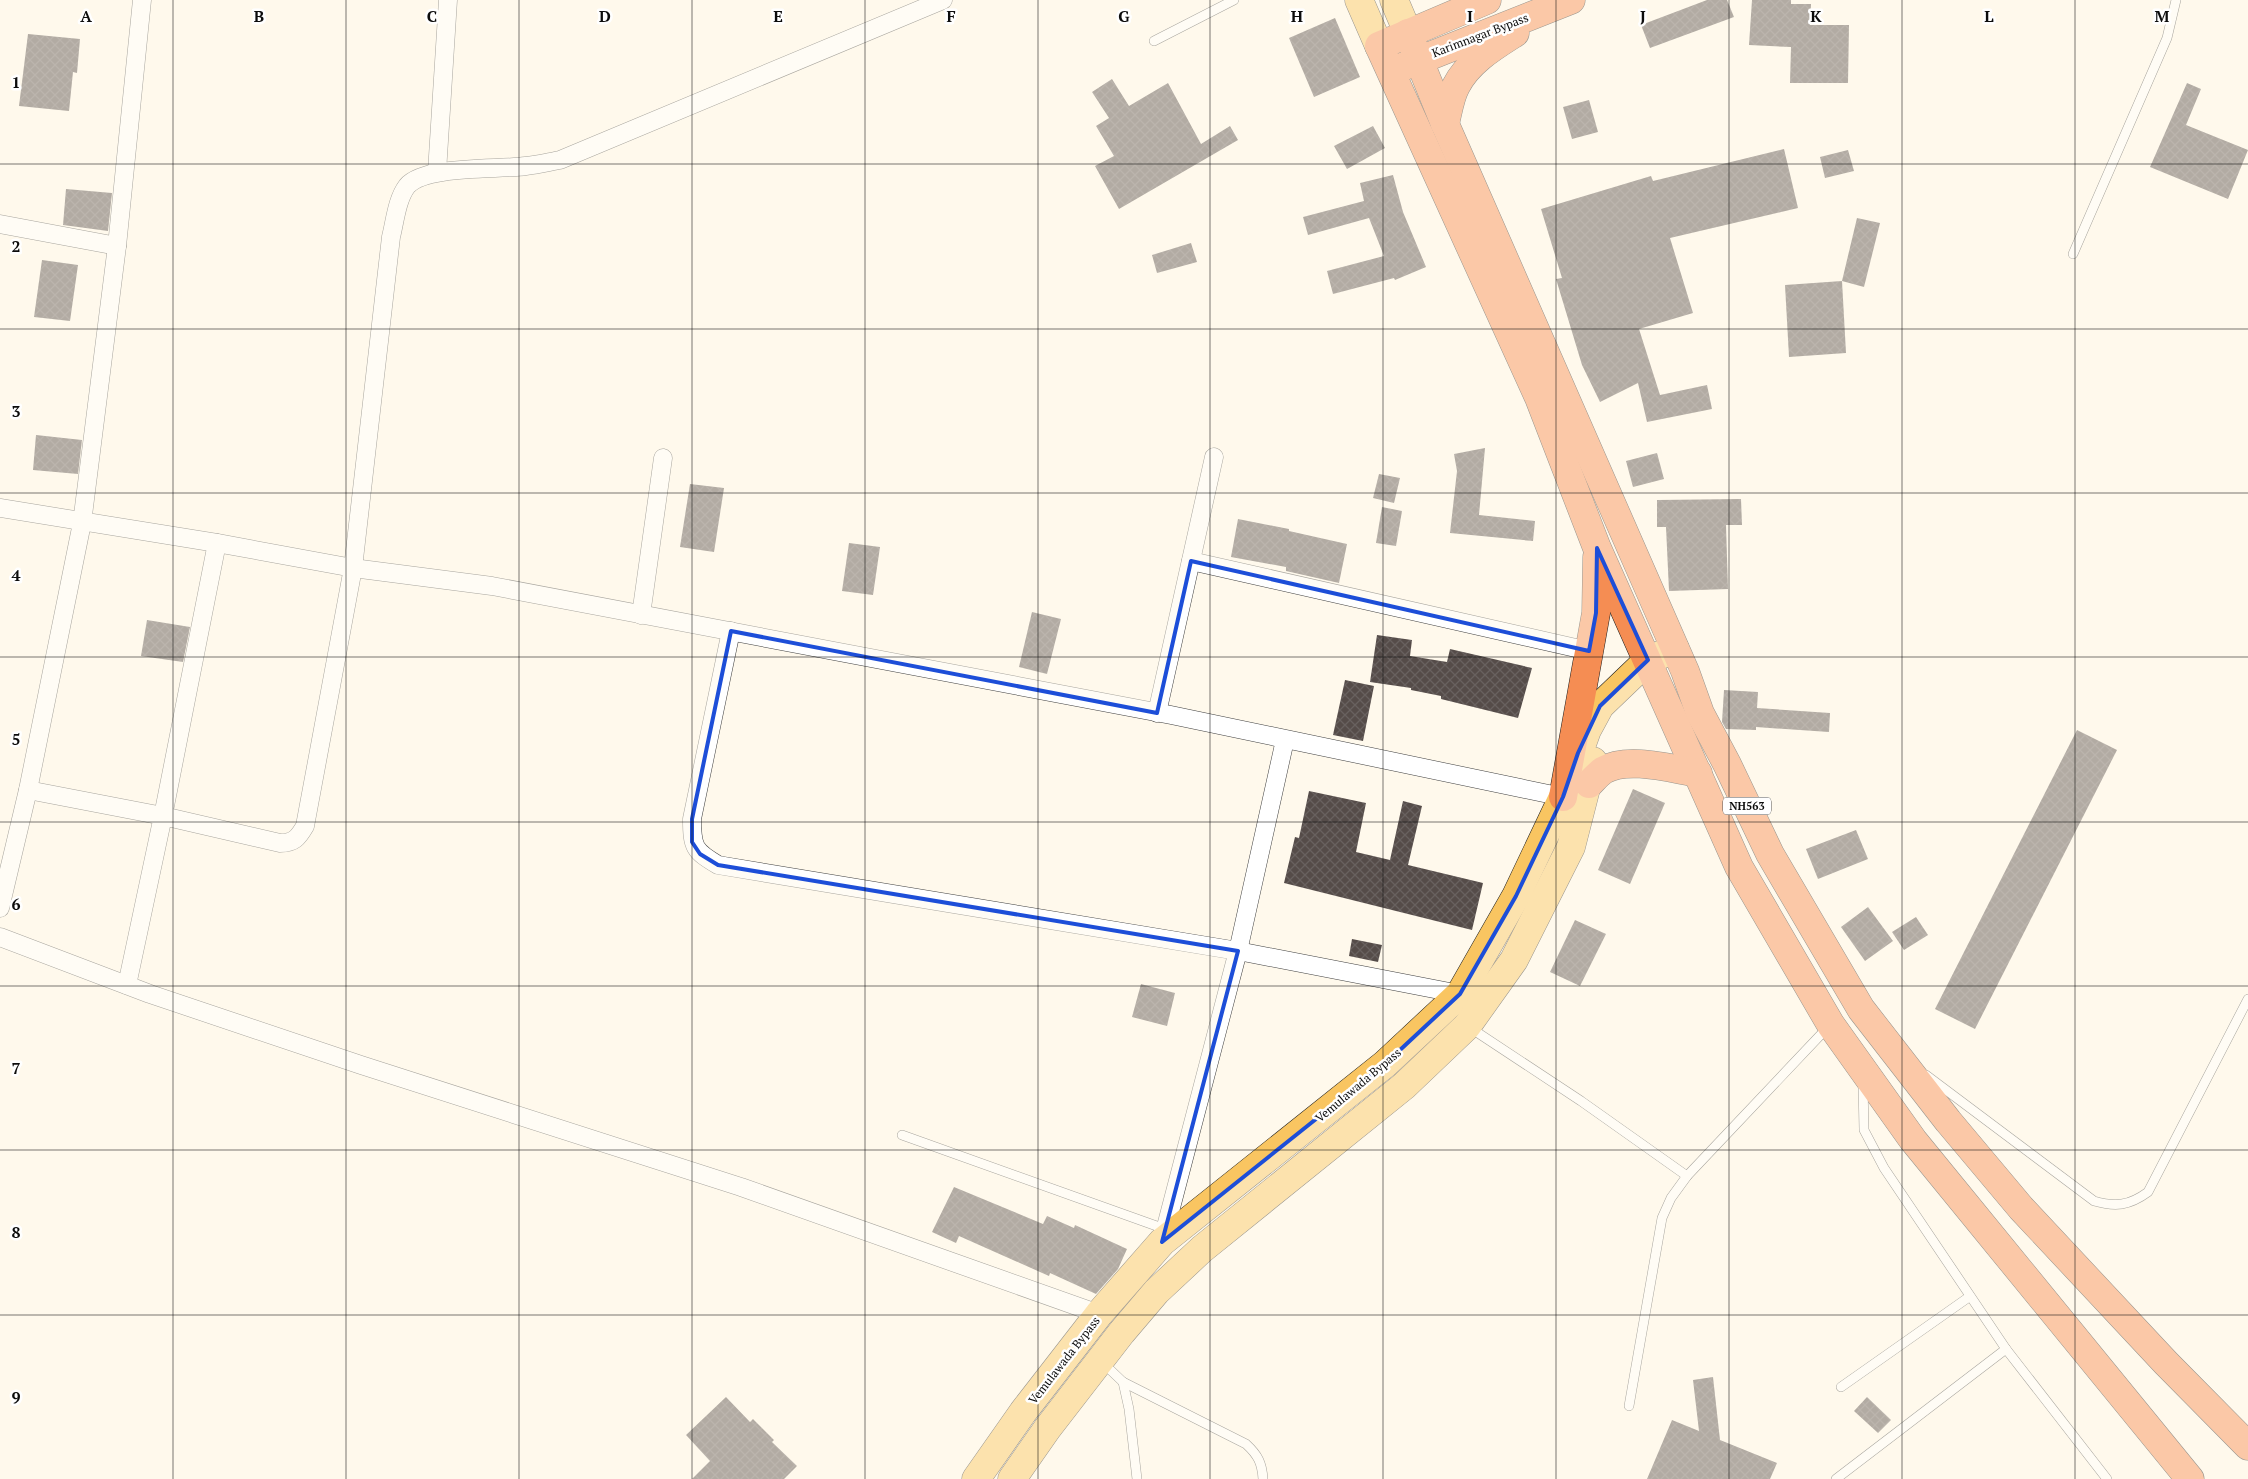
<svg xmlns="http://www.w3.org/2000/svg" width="2248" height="1479" viewBox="0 0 2248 1479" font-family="'PT Serif',serif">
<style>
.building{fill:url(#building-cross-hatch)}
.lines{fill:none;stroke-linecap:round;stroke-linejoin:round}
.lane-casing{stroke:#3f3f3f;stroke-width:10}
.street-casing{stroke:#3f3f3f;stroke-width:19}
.primary-casing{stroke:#1d1d1d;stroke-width:29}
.highway-casing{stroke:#1d1d1d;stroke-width:29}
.lane{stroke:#fff;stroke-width:9}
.street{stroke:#fff;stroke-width:18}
.primary{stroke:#f9c561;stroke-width:28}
.highway{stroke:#f58d53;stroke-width:28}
.marked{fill:none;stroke:#1d4ed8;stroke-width:4;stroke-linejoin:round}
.grid{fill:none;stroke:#0c0c0c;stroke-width:1;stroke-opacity:0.55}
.labels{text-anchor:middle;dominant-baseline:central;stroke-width:5;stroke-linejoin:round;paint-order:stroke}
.shield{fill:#fff;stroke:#555;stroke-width:1}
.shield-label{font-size:11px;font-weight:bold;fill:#0c0c0c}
.street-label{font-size:12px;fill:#0c0c0c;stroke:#fff}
.grid-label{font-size:16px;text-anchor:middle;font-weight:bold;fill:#0c0c0c;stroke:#fff;stroke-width:5;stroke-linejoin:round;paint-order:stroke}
</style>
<defs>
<pattern id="building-cross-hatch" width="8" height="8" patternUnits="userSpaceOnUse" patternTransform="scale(1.25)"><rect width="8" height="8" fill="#554c49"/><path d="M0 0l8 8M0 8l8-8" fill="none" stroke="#68615f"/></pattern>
</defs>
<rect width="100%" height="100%" fill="#fff9ec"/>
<g class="building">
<polygon points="1707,0 1727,0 1734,17 1650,48 1641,25"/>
<polygon points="1752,0 1791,0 1791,4 1811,4 1810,25 1849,25 1848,83 1790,83 1791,47 1749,45"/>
<polygon points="1335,18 1360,77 1314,97 1289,38"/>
<polygon points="28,34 80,39 77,73 73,72 69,111 19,106"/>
<polygon points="1112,79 1129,106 1168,83 1201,144 1230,126 1238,140 1119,209 1095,166 1114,156 1096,126 1109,118 1092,92"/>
<polygon points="2187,83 2201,89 2186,125 2248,150 2228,199 2150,167"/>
<polygon points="1589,100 1598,132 1572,139 1563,107"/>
<polygon points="1373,126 1385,148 1347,169 1334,146"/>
<polygon points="1784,149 1798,208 1670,238 1693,313 1639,329 1660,395 1707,385 1712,409 1647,422 1638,383 1600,402 1582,365 1556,279 1562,278 1541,209 1651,176 1653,181"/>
<polygon points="1848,150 1854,171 1825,178 1820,157"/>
<polygon points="1393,175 1403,212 1426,267 1395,280 1394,278 1333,294 1327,271 1384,256 1369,218 1308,235 1303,217 1364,201 1360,183"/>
<polygon points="66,189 112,193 108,231 63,225"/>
<polygon points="1857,218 1880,223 1864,287 1842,281"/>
<polygon points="1191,243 1197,262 1157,273 1152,255"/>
<polygon points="42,260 78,265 70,321 34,317"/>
<polygon points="1842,281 1846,353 1789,357 1785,285"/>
<polygon points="36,435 82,440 78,474 33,470"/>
<polygon points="1485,448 1479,515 1535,521 1533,541 1450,533 1457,471 1454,454"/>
<polygon points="1657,453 1664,479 1633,487 1626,461"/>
<polygon points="1379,474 1400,478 1394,503 1373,498"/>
<polygon points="690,484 724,488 714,552 680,547"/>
<polygon points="1741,499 1742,525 1726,525 1728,589 1669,591 1666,527 1657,527 1657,500"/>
<polygon points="1382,507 1402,511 1396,546 1376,543"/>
<polygon points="1238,519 1289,529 1289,531 1347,544 1339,583 1286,571 1286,567 1231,557"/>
<polygon points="849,543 880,547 873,595 842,591"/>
<polygon points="1032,612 1061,619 1047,674 1019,667"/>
<polygon points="147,620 190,627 183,662 141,656"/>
<polygon points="1377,635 1412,640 1410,656 1447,662 1450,649 1532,668 1518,718 1441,699 1441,696 1411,690 1411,688 1370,682"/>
<polygon points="1345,680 1374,686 1363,741 1333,735"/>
<polygon points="1724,690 1758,692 1757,708 1830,713 1829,732 1756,727 1756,730 1726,729 1722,722"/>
<polygon points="2077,730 2117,750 1975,1029 1935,1009"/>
<polygon points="1633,789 1665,803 1630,884 1598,870"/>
<polygon points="1309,791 1366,803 1356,852 1390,860 1403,801 1422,806 1408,865 1483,883 1472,930 1284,883 1295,837 1299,838"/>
<polygon points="1856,830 1868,859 1818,879 1806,849"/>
<polygon points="1868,907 1893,941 1865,961 1841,927"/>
<polygon points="1916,917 1928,935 1904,950 1892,932"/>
<polygon points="1575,920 1606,934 1580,986 1550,972"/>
<polygon points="1352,939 1382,945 1378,962 1349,956"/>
<polygon points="1141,984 1175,993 1167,1026 1132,1017"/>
<polygon points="954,1187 1043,1224 1047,1216 1074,1228 1075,1225 1127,1249 1118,1269 1096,1294 1050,1273 1049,1276 959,1236 956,1243 932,1232"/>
<polygon points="1713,1377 1720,1440 1777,1463 1770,1479 1647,1479 1672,1420 1699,1431 1693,1380"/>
<polygon points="726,1397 750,1422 753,1419 774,1440 772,1442 797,1466 784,1479 692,1479 710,1461 686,1435"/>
<polygon points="1867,1397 1891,1420 1878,1433 1854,1411"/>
</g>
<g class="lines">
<defs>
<g id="lane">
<polyline points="1154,41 1234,0"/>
<polyline points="2073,254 2167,38 2176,0"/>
<polyline points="1469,1027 1581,1101 1687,1176"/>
<path d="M1926,1075L2094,1201C2115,1207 2129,1206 2148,1192L2248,999"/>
<polyline points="1863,1084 1864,1130 1884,1168 2006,1349 2107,1479"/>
<polyline points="902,1135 1165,1229"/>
<polyline points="1102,1362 1123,1382 1129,1409 1137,1479"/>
<path d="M1123,1382L1246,1444C1258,1455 1262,1463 1263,1479"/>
<polyline points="1841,1387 1969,1297"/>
<polyline points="1629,1406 1662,1218 1671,1198 1687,1176 1828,1027"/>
<polyline points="1836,1479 2006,1349"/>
</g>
<g id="street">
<polyline points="437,172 448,0"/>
<polyline points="0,224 117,246"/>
<polyline points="0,508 217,543 353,568 492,586 1171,715 1563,797"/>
<polyline points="1191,561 1589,651"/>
<polyline points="641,615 663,458"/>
<path d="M731,631L692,819C692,847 694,851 718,865L1238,951L1460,994"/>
<polyline points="1157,713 1214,457"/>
<polyline points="28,790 163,816 217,543"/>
<polyline points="0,908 28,790 82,523 117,246 142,0"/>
<polyline points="0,937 150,994 361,1065 741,1187 1099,1314"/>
<path d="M127,985L163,816L280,843C294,843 298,838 305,826L353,568L391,237C395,221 397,199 407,186C425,165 498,170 526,166C537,165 549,162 560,160L943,0"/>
<polyline points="1162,1242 1238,951 1285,740"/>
</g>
<g id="primary">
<polyline points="1359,0 1379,46"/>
<polyline points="1394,0 1408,33"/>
<polyline points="976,1479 1023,1412 1099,1314 1162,1242 1385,1064 1460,994 1516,896 1563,797 1587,730 1600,706 1648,660 1675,649"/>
<polyline points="1012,1479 1047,1429 1122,1332 1156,1292 1202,1249 1404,1086 1467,1026 1514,960 1571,847 1593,761"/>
</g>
<g id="highway">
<polyline points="1487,0 1379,46 1539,398 1597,548 1739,867 1831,1025 1913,1140 2190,1479"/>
<polyline points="1408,33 1445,124 1685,671 1700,713 1727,764 1770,854 1861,1009 1948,1121 2021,1208 2166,1363 2248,1446"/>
<polyline points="1402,67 1571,0"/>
<path d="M1445,124C1448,112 1450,97 1456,86C1468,62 1493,47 1515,33"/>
<path d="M1589,784C1594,779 1598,774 1604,770C1628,756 1672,769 1698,773"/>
<polyline points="1563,797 1596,613 1597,557"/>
</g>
</defs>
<use href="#lane" class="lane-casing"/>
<use href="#street" class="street-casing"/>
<use href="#primary" class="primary-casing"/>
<use href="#highway" class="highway-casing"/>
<use href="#lane" class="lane"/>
<use href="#street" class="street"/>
<use href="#primary" class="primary"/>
<use href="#highway" class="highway"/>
</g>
<path d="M0 0H2248V1479H0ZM1597,548L1648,660L1600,706L1578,753L1563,797L1516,896L1460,994L1385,1064L1162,1242L1238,951L718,865L700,854L692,842V819L731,631L1157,713L1191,561L1589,651L1596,613Z" fill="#fff9ec" fill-opacity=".55" fill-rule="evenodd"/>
<path class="marked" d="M1597,548L1648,660L1600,706L1578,753L1563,797L1516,896L1460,994L1385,1064L1162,1242L1238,951L718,865L700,854L692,842V819L731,631L1157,713L1191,561L1589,651L1596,613Z"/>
<path class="grid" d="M173,0V1479M346,0V1479M519,0V1479M692,0V1479M865,0V1479M1038,0V1479M1210,0V1479M1383,0V1479M1556,0V1479M1729,0V1479M1902,0V1479M2075,0V1479M0,164H2248M0,329H2248M0,493H2248M0,657H2248M0,822H2248M0,986H2248M0,1150H2248M0,1315H2248"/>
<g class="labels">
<rect class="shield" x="1723" y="797.5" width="48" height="17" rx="4"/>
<g class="shield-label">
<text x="1747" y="806">NH563</text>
</g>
<g class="street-label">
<text transform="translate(1480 35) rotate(-21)">Karimnagar Bypass</text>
<text transform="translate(1358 1085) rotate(-40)">Vemulawada Bypass</text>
<text transform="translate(1064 1360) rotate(-52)">Vemulawada Bypass</text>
</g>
</g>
<g class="grid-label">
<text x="86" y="22">A</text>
<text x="259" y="22">B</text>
<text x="432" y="22">C</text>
<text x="605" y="22">D</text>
<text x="778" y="22">E</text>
<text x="951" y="22">F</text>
<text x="1124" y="22">G</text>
<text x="1297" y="22">H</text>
<text x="1470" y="22">I</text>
<text x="1643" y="22">J</text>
<text x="1816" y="22">K</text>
<text x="1989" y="22">L</text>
<text x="2162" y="22">M</text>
<text x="16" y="88">1</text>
<text x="16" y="252">2</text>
<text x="16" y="417">3</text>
<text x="16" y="581">4</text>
<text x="16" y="745">5</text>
<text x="16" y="910">6</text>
<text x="16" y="1074">7</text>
<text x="16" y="1238">8</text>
<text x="16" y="1403">9</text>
</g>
</svg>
